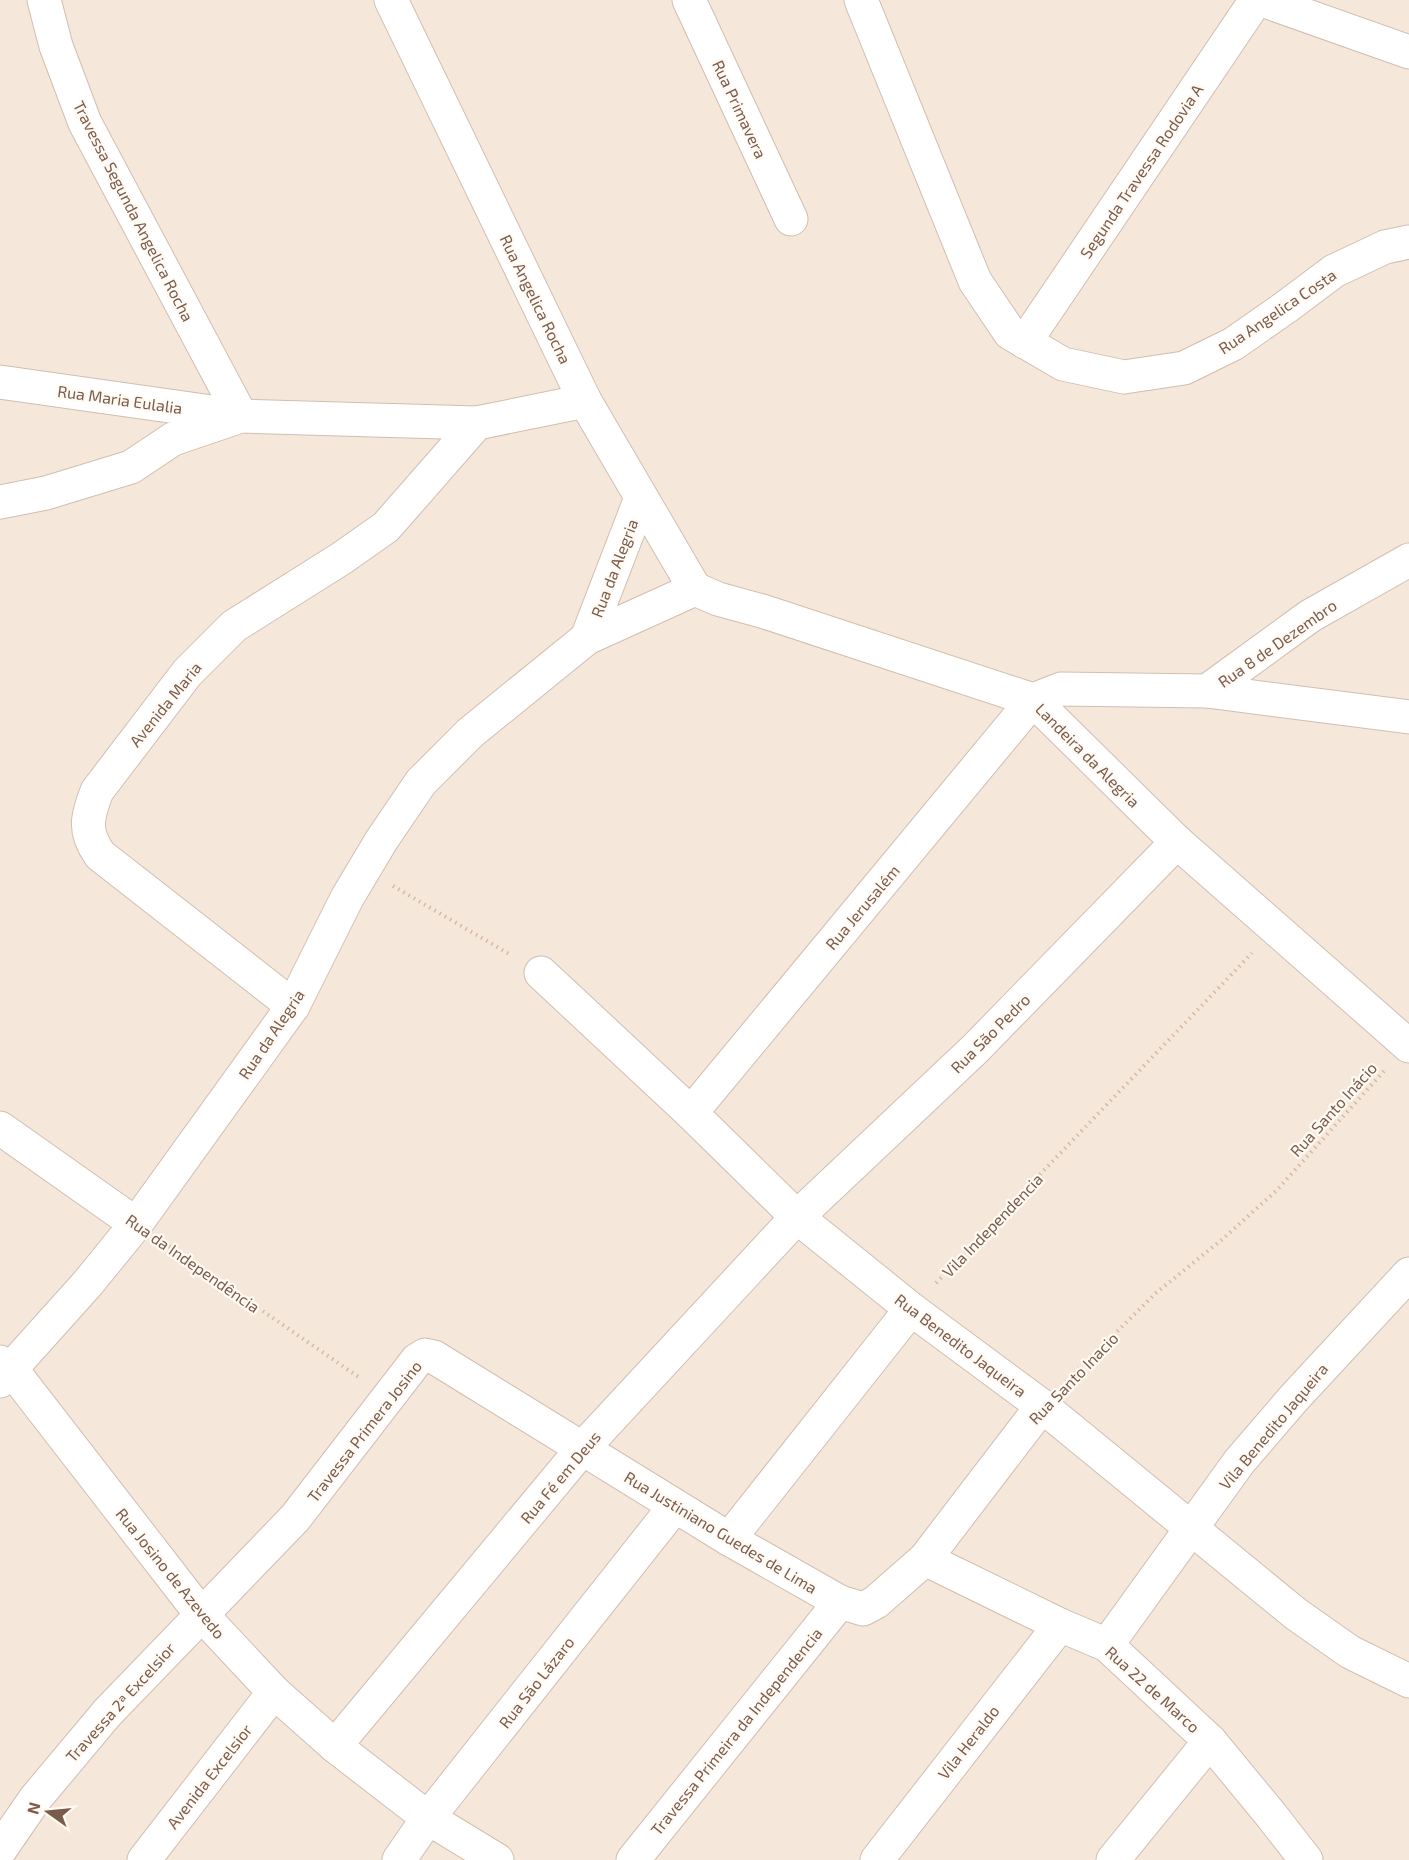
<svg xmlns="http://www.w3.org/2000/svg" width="1409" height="1860" viewBox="0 0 1409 1860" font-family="'Exo 2',sans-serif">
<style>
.residential{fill:#f5e8da}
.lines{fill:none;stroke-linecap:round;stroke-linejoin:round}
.minor-casing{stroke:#d1beb0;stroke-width:35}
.tertiary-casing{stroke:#d1beb0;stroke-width:35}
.path{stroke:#d9b8a5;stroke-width:4;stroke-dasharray:1.5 4.5;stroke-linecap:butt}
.minor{stroke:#fff;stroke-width:33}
.tertiary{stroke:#fff;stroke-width:33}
.labels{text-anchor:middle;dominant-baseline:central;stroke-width:4.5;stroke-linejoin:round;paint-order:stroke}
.street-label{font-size:16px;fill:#7a5c4d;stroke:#fffaf3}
</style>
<rect width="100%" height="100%" fill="#fdf6ec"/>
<rect class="residential" x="0" y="0" width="1409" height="1860"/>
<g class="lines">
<defs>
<g id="minor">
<polyline points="44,0 56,46 85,123 241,416"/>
<polyline points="391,0 585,401 695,589"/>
<polyline points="689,0 791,219"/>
<polyline points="861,0 975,281 1010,333 1063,364 1124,377 1184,368 1233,344 1286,307 1334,271 1385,247 1409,242"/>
<polyline points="1025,342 1256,0"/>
<polyline points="0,382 233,415"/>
<polyline points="0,502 46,493 131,467 173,439 241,416 477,423 585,401"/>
<polyline points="1409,560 1310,616 1207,691 1409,717"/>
<polyline points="695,589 718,599 762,611 1033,700 1177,842 1409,1046"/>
<polyline points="587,638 641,498"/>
<polyline points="541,973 691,1113 797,1217 911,1309 1042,1406 1296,1614 1350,1652 1409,1681"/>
<path d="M293,1006L100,855C83,831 87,817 97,791L187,673L234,626L342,558L386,527L477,423"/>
<polyline points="691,1113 1033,700 1061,689 1207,691"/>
<polyline points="0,1128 136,1224"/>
<polyline points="0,1362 12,1370 201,1614 274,1692 335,1746 428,1818 497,1860"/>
<polyline points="0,1381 88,1283 136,1224 293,1006 347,898 381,841 421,782 470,733 587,638 695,589"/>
<polyline points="729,1539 911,1309"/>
<polyline points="925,1559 1060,1625 1107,1645 1210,1741 1271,1815 1306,1860"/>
<polyline points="1107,1645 1239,1462 1294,1398 1409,1274"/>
<polyline points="335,1746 582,1449 797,1217 975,1049 1177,842"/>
<polyline points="0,1850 35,1799 107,1713 295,1518 417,1360 425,1355 434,1357 729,1539 840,1602 863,1609 876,1602 925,1559 1042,1406"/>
<polyline points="144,1860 274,1692"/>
<polyline points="399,1860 428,1818 675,1506"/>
<polyline points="633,1860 840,1602"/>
<polyline points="877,1860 1060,1625"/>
<polyline points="1113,1860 1210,1741"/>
</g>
<polyline id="tertiary" points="1262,0 1409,52"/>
</defs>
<use href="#minor" class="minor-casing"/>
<use href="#tertiary" class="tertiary-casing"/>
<g class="path">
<polyline points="393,886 511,955"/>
<polyline points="164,1243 360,1378"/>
<polyline points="936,1283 1252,953"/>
<polyline points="1066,1382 1156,1293 1225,1237 1277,1190 1384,1071"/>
</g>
<use href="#minor" class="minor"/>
<use href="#tertiary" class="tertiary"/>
</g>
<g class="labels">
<g class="street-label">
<text transform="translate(740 109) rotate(65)">Rua Primavera</text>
<text transform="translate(1141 171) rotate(-56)">Segunda Travessa Rodovia A</text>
<text transform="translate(134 211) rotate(63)">Travessa Segunda Angelica Rocha</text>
<text transform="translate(536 299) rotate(64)">Rua Angelica Rocha</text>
<text transform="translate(1277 311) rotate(-34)">Rua Angelica Costa</text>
<text transform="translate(120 399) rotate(8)">Rua Maria Eulalia</text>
<text transform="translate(614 568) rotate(-69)">Rua da Alegria</text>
<text transform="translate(1277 643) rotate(-35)">Rua 8 de Dezembro</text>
<text transform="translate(165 704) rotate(-51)">Avenida Maria</text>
<text transform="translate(1088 755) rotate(45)">Landeira da Alegria</text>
<text transform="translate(862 907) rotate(-50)">Rua Jerusalém</text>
<text transform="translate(990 1033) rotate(-45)">Rua São Pedro</text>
<text transform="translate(271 1034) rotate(-56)">Rua da Alegria</text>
<text transform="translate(1333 1109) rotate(-48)">Rua Santo Inácio</text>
<text transform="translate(992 1225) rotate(-46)">Vila Independencia</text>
<text transform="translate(193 1263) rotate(35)">Rua da Independência</text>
<text transform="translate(961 1345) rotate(37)">Rua Benedito Jaqueira</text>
<text transform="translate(1073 1378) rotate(-46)">Rua Santo Inacio</text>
<text transform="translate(1273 1426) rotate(-50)">Vila Benedito Jaqueira</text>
<text transform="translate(364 1431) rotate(-52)">Travessa Primera Josino</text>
<text transform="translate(560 1477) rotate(-50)">Rua Fé em Deus</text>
<text transform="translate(721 1532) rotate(31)">Rua Justiniano Guedes de Lima</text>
<text transform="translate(171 1573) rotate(51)">Rua Josino de Azevedo</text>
<text transform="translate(536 1682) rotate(-52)">Rua São Lázaro</text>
<text transform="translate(1153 1689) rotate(42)">Rua 22 de Marco</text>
<text transform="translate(120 1702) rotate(-48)">Travessa 2ª Excelsior</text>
<text transform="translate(736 1731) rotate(-51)">Travessa Primeira da Independencia</text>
<text transform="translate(968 1742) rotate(-52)">Vila Heraldo</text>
<text transform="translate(209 1776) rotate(-52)">Avenida Excelsior</text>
</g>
</g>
<g transform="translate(48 1812) rotate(285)" stroke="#fffaf3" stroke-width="4.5" paint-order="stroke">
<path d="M0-4.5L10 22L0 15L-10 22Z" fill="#7a5c4d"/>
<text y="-9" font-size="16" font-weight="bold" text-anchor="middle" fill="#7a5c4d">N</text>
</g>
</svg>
